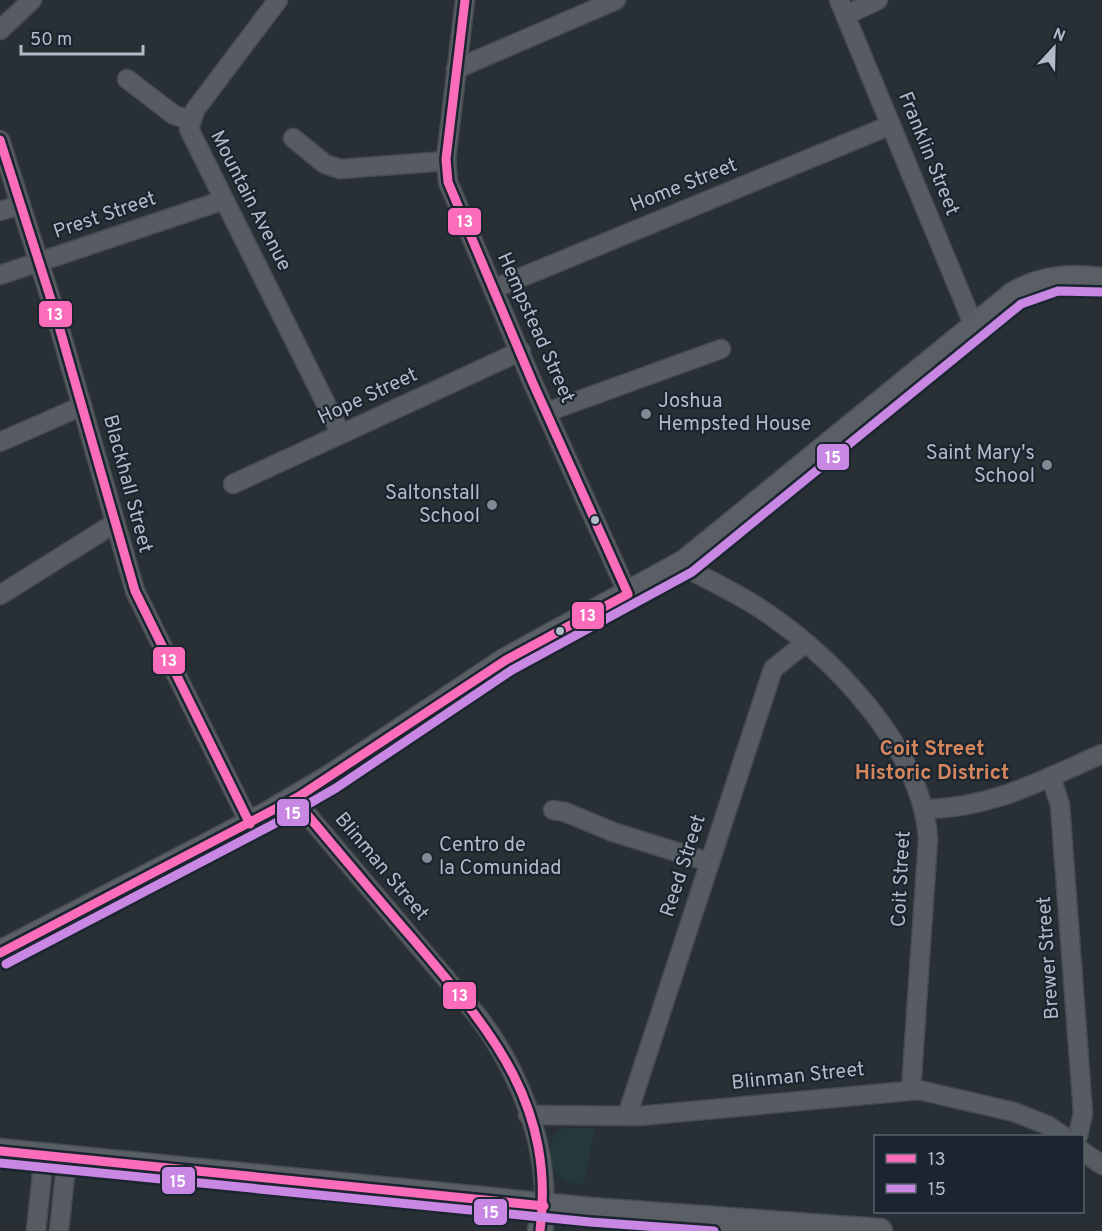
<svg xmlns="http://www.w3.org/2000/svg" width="1102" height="1231" viewBox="0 0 1102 1231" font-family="Overpass,sans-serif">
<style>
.green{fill:#25393b}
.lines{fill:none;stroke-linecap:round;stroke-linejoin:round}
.minor-casing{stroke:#464b50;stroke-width:21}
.major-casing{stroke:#454b52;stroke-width:27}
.minor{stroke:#575c63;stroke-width:18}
.major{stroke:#595f65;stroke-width:24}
.bus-1-casing{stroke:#1b2530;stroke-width:14}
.bus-2-casing{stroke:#1b2530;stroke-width:14}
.bus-1{stroke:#fb6dba;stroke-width:9}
.bus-2{stroke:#c787e3;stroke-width:9}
.poi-dot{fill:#818a94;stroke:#1b2530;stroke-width:2}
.bus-dot{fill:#b1bbc7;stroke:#1b2530;stroke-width:2}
.labels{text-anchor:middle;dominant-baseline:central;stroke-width:4.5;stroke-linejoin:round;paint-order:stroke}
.street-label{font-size:20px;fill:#b1bbc7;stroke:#1b2530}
.poi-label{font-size:20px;fill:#b1bbc7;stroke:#1b2530;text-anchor:start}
.neighbourhood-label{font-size:21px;font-weight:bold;fill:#d5865d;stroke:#1b2530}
.line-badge{stroke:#1b2530;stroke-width:2}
.badge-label{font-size:16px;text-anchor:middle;font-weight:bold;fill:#fff}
</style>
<rect width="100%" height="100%" fill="#282f35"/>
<path class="green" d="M562,1128H595L584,1184C577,1183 567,1184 561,1178C548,1166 545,1137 562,1128Z"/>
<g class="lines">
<defs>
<g id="minor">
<polyline points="278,0 195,110 189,129 341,434"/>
<polyline points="465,0 446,159 448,182 532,381 628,594"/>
<polyline points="839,0 974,326"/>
<polyline points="846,15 878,0"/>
<polyline points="0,30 32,0"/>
<polyline points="456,69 616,0"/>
<polyline points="127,79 174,115 190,120"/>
<polyline points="293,138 325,164 340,169 446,161"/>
<polyline points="0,140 54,309 135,591 250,824"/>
<polyline points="0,211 21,205"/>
<polyline points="0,275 224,200"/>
<polyline points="493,289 891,125"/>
<polyline points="547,412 721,349"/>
<polyline points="0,442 82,406"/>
<polyline points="233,484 521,351"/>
<path d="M680,565C707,579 735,592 761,609C833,657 922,748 928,839L911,1090"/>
<polyline points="0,595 115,523"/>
<polyline points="1051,777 1060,805 1083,1113 1078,1136"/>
<path d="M294,799L476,1014C516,1065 547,1140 544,1206"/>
<path d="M924,809C991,809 1042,780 1102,754"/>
<polyline points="553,810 565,812 613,832 709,862"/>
<polyline points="528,1115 639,1116 919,1090 1014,1112 1047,1125 1063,1136"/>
<polyline points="627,1116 773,669 804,644"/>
<polyline points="1082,1151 1102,1165"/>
<polyline points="36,1231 44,1155"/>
<polyline points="59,1231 67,1157"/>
</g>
<g id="major">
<path d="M0,953L266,815L329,778L506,660L685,562L1014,294C1042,278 1070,276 1102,280"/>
<polyline points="0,1151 591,1210 880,1231"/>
<polyline points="540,1231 544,1206"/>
</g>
</defs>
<use href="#minor" class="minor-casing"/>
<use href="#major" class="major-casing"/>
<use href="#minor" class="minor"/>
<use href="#major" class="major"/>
<defs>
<g id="bus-1">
<polyline points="0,140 54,309 135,591 250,824"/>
<path d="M294,799C333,845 372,892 412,938C489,1029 556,1102 540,1231"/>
<polyline points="0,953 298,797 506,660 628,594 532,381 448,182 446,159 465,0"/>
<polyline points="0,1151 544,1206"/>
</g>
<g id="bus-2">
<polyline points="6,964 272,825 336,788 512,670 692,572 1021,304 1058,291 1101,292"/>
<polyline points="0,1163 590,1222 714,1231"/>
</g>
</defs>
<use href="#bus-1" class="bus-1-casing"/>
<use href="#bus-2" class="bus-2-casing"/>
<use href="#bus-1" class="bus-1"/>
<use href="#bus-2" class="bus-2"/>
</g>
<g class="poi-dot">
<circle cx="646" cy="414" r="6"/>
<circle cx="1047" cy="465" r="6"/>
<circle cx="492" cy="505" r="6"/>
<circle cx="427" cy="858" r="6"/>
</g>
<g class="bus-dot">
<circle cx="595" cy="520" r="5"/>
<circle cx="560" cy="631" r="5"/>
</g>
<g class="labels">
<g class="street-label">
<text transform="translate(928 154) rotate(68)">Franklin Street</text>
<text transform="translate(684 186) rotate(-22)">Home Street</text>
<text transform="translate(250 201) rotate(63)">Mountain Avenue</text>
<text transform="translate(105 216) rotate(-19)">Prest Street</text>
<text transform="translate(535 328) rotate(66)">Hempstead Street</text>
<text transform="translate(368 397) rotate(-25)">Hope Street</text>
<text transform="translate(127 484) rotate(75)">Blackhall Street</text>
<text transform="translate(684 866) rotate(-72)">Reed Street</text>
<text transform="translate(381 867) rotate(50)">Blinman Street</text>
<text transform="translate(902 879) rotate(-87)">Coit Street</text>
<text transform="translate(1049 958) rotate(-94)">Brewer Street</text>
<text transform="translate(798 1077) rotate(-6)">Blinman Street</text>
</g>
<g class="poi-label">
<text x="658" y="402">Joshua<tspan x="658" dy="23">Hempsted House</tspan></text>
<text x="1035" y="454" text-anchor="end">Saint Mary's<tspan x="1035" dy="23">School</tspan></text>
<text x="480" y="494" text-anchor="end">Saltonstall<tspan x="480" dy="23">School</tspan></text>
<text x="439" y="846">Centro de<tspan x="439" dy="23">la Comunidad</tspan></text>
</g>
<g class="neighbourhood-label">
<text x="932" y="749">Coit Street<tspan x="932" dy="24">Historic District</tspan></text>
</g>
</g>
<g class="line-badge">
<rect x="447" y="207" width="35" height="29" rx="6" fill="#fb6dba"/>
<rect x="38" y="300" width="35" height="28" rx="6" fill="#fb6dba"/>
<rect x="816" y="443" width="34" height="28" rx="6" fill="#c787e3"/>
<rect x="571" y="601" width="34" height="29" rx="6" fill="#fb6dba"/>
<rect x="152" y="646" width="34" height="29" rx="6" fill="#fb6dba"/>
<rect x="276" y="798" width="34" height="29" rx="6" fill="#c787e3"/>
<rect x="442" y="981" width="35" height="29" rx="6" fill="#fb6dba"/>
<rect x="161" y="1166" width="35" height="29" rx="6" fill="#c787e3"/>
<rect x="473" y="1198" width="35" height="28" rx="6" fill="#c787e3"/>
</g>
<g class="badge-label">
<text x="465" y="227">13</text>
<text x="55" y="320">13</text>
<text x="833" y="463">15</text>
<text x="588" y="621">13</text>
<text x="169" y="666">13</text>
<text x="293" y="819">15</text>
<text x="460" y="1001">13</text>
<text x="178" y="1187">15</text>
<text x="491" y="1218">15</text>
</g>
<rect x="874" y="1135" width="210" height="78" fill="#1b2530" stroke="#57616c" stroke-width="1.5"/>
<rect x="886" y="1154" width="30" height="9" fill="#fb6dba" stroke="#57616c" stroke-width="1.5"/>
<text x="928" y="1165" font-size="18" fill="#b1bbc7">13</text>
<rect x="886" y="1184" width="30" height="9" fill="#c787e3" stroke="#57616c" stroke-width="1.5"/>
<text x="928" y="1195" font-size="18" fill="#b1bbc7">15</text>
<g transform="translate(1054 48) rotate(22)" stroke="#1b2530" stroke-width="4.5" paint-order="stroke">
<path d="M0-4.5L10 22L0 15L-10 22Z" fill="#b1bbc7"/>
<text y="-9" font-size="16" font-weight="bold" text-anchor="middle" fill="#b1bbc7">N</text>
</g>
<path d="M21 45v9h122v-9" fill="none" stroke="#b1bbc7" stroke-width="3"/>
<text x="30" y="45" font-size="18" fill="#b1bbc7" stroke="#1b2530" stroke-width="4.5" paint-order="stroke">50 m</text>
</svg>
